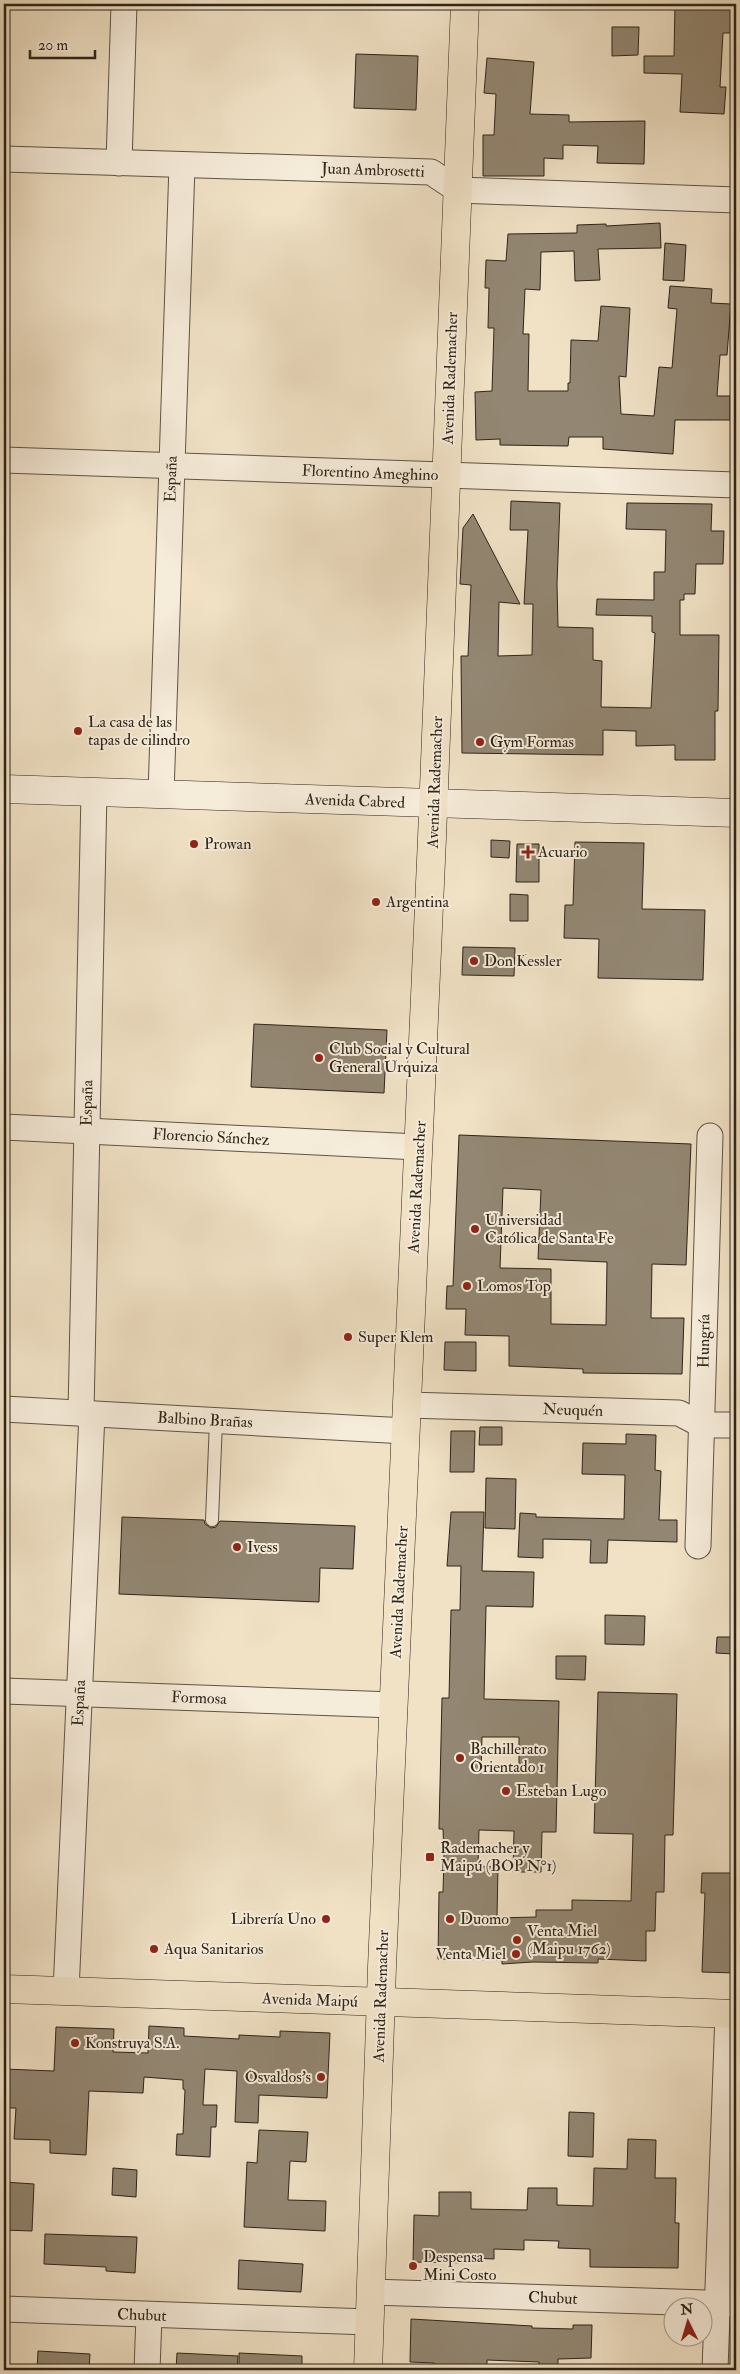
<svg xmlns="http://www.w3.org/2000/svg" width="740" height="2374" viewBox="0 0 740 2374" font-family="'IM FELL Double Pica',serif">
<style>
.building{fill:#938773;stroke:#2d2419;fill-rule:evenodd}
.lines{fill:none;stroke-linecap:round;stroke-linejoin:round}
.lane-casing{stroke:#5e5444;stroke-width:14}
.street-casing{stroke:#5e5444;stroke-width:27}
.secondary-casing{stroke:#2d2419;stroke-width:29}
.primary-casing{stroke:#2d2419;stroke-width:29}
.lane{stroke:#f6ecda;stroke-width:12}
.street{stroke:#f6ecda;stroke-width:25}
.secondary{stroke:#f6ecda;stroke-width:28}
.primary{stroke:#f1e2c6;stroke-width:28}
.poi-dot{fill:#8f2418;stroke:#f6ecda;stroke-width:2}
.labels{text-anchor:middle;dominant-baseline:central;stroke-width:4;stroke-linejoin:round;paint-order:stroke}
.street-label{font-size:16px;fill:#2d2419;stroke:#f6ecda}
.poi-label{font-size:16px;fill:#2d2419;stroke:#f6ecda;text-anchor:start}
</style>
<rect width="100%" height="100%" fill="#f1e2c6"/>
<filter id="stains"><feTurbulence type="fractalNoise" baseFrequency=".004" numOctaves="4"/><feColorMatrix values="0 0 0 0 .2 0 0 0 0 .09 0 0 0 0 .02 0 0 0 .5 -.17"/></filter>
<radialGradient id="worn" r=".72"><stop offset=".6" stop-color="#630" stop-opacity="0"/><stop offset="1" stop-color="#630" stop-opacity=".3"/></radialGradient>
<g class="building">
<polygon points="675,4 732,4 731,33 723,33 720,87 726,87 724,114 680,112 682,74 644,73 644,56 674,56"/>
<polygon points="612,27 639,27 638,55 612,56"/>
<polygon points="356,54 418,56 416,110 354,108"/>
<polygon points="487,58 534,62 530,114 569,115 569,122 645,121 644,164 597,163 598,146 563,145 563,159 544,158 544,176 483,176 483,135 494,135 496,94 484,93"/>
<polygon points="660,223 661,248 598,249 600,280 575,281 574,251 541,252 540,290 525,289 523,334 529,334 528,391 568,391 568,383 570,383 571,340 598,341 601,306 630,308 626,377 619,376 621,414 654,416 659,367 672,368 677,309 668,308 670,286 712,289 711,303 731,304 727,355 720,355 717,396 730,396 730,420 675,420 673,454 603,449 603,437 569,437 568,446 500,445 500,439 476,440 475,392 492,391 494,328 488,328 489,288 485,288 486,260 506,261 508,234 577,233 577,225 606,224 606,226"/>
<polygon points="665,243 686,245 684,281 663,280"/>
<polygon points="511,501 560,503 557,584 558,627 593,628 593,660 602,661 601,707 651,708 655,633 652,632 652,616 596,615 597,599 654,600 654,572 665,572 666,530 626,529 627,503 712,504 711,531 724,531 723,564 696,564 695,594 684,594 684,600 680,600 680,635 719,635 718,711 715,711 715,760 675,760 675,745 636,746 636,731 603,730 603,755 462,753 461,656 468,656 471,585 460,584 463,528 473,514 520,604 499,602 498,656 532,655 533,604 524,604 528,530 510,530"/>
<polygon points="491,840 510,841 509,858 491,857"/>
<polygon points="575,842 644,843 642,909 705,910 703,980 598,978 599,939 564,938 565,905 573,905"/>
<polygon points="517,844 539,844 539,882 516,882"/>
<polygon points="510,894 528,895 528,921 510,921"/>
<polygon points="463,947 515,948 514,976 462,975"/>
<polygon points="254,1024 387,1030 384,1093 251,1087"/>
<path d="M459,1135L691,1144L686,1265L652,1264L651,1318H684L682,1374L583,1373V1369L509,1366V1336L465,1335L466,1309H446L447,1286H453ZM503,1188L541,1190L538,1259L607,1262L606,1325L551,1324V1269L500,1268Z"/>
<polygon points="445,1342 476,1342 476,1371 444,1370"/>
<polygon points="480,1427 502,1427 502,1445 479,1445"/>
<polygon points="451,1431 475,1431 474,1472 450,1472"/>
<polygon points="626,1434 656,1435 655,1470 661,1471 659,1520 677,1520 677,1542 608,1540 607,1563 590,1563 591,1540 543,1539 543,1558 518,1557 520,1513 536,1514 536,1517 624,1519 625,1475 582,1474 583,1443 626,1444"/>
<polygon points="486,1478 516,1479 515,1529 485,1528"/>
<path d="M451,1512H484L482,1571L534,1572L533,1607L486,1606L484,1699L559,1701L556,1832H542L541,1872H513L514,1831L479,1830L478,1866L498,1867L497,1918L536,1917V1910H572V1900L631,1901L633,1834L594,1833L598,1692L677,1694L673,1835H665L664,1892H656L655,1931H646V1961L598,1959V1963L533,1962L502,1964V1960L438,1959L439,1892H443L444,1856L443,1829H439L442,1698H449L451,1610H460L461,1566H447ZM482,1737H519V1773L481,1772Z"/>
<polygon points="122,1517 204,1520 205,1524 211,1528 216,1527 220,1521 355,1526 353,1569 320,1568 319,1602 119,1594"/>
<polygon points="605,1615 645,1616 644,1645 605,1644"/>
<polygon points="717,1637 734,1637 733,1654 716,1653"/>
<polygon points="556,1656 586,1656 585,1680 556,1679"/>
<polygon points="702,1873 732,1873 731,1901 736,1901 736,1973 702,1972 705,1893 701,1893"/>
<polygon points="149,2026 184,2028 184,2036 239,2039 239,2035 280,2037 280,2031 330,2033 327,2098 259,2095 258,2123 235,2122 237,2071 205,2069 203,2105 217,2105 216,2127 211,2127 210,2157 176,2155 177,2134 183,2134 185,2090 183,2089 183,2080 144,2077 143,2093 89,2091 86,2155 50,2153 50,2140 14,2139 16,2108 4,2108 4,2069 54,2071 56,2027 114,2029 113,2052 148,2053"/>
<polygon points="569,2112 594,2113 593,2157 568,2156"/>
<polygon points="259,2130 308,2132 306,2162 290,2161 288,2200 326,2201 325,2231 244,2227 247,2162 257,2163"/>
<polygon points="628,2139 656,2140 655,2178 676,2178 675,2223 679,2223 678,2268 590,2267 590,2249 558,2248 559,2241 524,2240 524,2250 494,2249 494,2259 469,2258 469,2263 413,2262 414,2215 439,2216 439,2192 471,2192 471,2209 527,2210 528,2188 557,2188 557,2205 593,2206 594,2168 627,2169"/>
<polygon points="113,2168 137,2170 136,2197 112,2195"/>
<polygon points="4,2182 34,2184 32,2231 4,2230"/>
<polygon points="45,2234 137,2237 135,2273 106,2271 106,2267 44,2264"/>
<polygon points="239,2260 303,2264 301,2292 238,2289"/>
<polygon points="411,2319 532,2326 532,2328 573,2329 573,2325 592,2325 591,2358 558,2359 558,2370 539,2370 539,2362 487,2360 487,2370 434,2370 434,2363 410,2362"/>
<polygon points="38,2351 90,2354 89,2370 37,2370"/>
<polygon points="177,2353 238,2356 237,2370 176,2370"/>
<polygon points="239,2353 302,2356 302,2370 239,2370"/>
</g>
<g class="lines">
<defs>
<polyline id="lane" points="212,1520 216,1421"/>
<g id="street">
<polyline points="4,159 431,172 458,190 736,200"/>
<polyline points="119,163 124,4"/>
<polyline points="4,460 736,485"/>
<polyline points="161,794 182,165"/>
<polyline points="4,1127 418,1147"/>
<polyline points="407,1405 679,1413 702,1425 736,1425"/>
<polyline points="4,1409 406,1431"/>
<polyline points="81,1413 94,792"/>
<polyline points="698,1546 710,1136"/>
<polyline points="4,1691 394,1705"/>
<polyline points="66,1991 92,1414"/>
<polyline points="371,2292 736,2304"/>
<polyline points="4,2309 369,2322"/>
<polyline points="147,2370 149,2316"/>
<polyline points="715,2370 728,2014"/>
</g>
<polyline id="secondary" points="4,789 736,813"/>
<g id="primary">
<polyline points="4,1989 736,2014"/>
<polyline points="368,2370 382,1967 432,838 465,4"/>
</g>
</defs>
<use href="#lane" class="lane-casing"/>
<use href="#street" class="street-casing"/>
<use href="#secondary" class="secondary-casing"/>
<use href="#primary" class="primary-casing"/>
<use href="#lane" class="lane"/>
<use href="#street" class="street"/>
<use href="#secondary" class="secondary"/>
<use href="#primary" class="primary"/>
</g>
<g class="poi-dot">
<circle cx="78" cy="731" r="5"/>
<circle cx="480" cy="742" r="5"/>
<circle cx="194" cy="844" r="5"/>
<path d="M525.5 844.5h5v5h5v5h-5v5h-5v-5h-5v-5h5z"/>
<circle cx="376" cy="902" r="5"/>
<circle cx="474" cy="961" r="5"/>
<circle cx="319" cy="1058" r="5"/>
<circle cx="475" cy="1229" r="5"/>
<circle cx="467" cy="1286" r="5"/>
<circle cx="348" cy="1337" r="5"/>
<circle cx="237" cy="1547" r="5"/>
<circle cx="460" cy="1758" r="5"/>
<circle cx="506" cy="1791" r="5"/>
<rect x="425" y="1852" width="10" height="10" rx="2.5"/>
<circle cx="326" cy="1919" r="5"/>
<circle cx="450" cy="1919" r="5"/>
<circle cx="517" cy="1940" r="5"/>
<circle cx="154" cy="1949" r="5"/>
<circle cx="516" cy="1954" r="5"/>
<circle cx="75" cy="2043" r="5"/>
<circle cx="321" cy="2077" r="5"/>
<circle cx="413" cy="2266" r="5"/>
</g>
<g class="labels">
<g class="street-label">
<text transform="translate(373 170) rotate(2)">Juan Ambrosetti</text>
<text transform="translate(450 378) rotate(-88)">Avenida Rademacher</text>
<text transform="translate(370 473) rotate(2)">Florentino Ameghino</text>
<text transform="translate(171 479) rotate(-88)">España</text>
<text transform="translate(435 782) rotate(-88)">Avenida Rademacher</text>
<text transform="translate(355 801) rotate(2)">Avenida Cabred</text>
<text transform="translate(87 1103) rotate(-89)">España</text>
<text transform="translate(211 1137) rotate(3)">Florencio Sánchez</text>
<text transform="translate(417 1187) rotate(-87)">Avenida Rademacher</text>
<text transform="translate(704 1341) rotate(-89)">Hungría</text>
<text transform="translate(573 1410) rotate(2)">Neuquén</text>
<text transform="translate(205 1420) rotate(3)">Balbino Brañas</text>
<text transform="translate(399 1592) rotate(-87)">Avenida Rademacher</text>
<text transform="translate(199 1698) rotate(2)">Formosa</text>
<text transform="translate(79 1703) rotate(-87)">España</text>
<text transform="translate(381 1996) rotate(-88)">Avenida Rademacher</text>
<text transform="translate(310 2000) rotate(2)">Avenida Maipú</text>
<text transform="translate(553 2298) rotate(2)">Chubut</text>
<text transform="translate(142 2315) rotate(2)">Chubut</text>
</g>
<g class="poi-label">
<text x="88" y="722">La casa de las<tspan x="88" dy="18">tapas de cilindro</tspan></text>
<text x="490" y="742">Gym Formas</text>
<text x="204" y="844">Prowan</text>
<text x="538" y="852">Acuario</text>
<text x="386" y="902">Argentina</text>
<text x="484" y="961">Don Kessler</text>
<text x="329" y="1049">Club Social y Cultural<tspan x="329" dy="18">General Urquiza</tspan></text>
<text x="485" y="1220">Universidad<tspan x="485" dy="18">Católica de Santa Fe</tspan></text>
<text x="477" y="1286">Lomos Top</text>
<text x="358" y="1337">Super Klem</text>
<text x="247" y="1547">Ivess</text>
<text x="470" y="1749">Bachillerato<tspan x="470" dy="18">Orientado 1</tspan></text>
<text x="516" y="1791">Esteban Lugo</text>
<text x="440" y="1848">Rademacher y<tspan x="440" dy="18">Maipú (BOP N°1)</tspan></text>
<text x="316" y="1919" text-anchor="end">Librería Uno</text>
<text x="460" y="1919">Duomo</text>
<text x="527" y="1931">Venta Miel<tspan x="527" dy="18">(Maipu 1762)</tspan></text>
<text x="164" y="1949">Aqua Sanitarios</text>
<text x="506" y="1954" text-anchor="end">Venta Miel</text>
<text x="85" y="2043">Konstruya S.A.</text>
<text x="311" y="2077" text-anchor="end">Osvaldos's</text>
<text x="423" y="2257">Despensa<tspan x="423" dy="18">Mini Costo</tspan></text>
</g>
</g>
<rect width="740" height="2374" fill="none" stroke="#f1e2c6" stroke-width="20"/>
<rect x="5" y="5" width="730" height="2364" fill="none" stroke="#2d2419" stroke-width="2.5"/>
<rect x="10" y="10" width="720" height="2354" fill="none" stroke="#2d2419"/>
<g transform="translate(688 2322) rotate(355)"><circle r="24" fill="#f6ecda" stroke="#a69c8d"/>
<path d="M0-4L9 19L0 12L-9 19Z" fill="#8f2418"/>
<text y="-8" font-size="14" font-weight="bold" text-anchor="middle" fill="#2d2419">N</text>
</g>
<path d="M30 50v8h65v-8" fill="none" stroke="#2d2419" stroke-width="2.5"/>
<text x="38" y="50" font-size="15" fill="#2d2419" stroke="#f6ecda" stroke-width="4" paint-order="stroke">20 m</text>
<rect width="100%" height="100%" filter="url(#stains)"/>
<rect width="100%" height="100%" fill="url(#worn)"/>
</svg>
